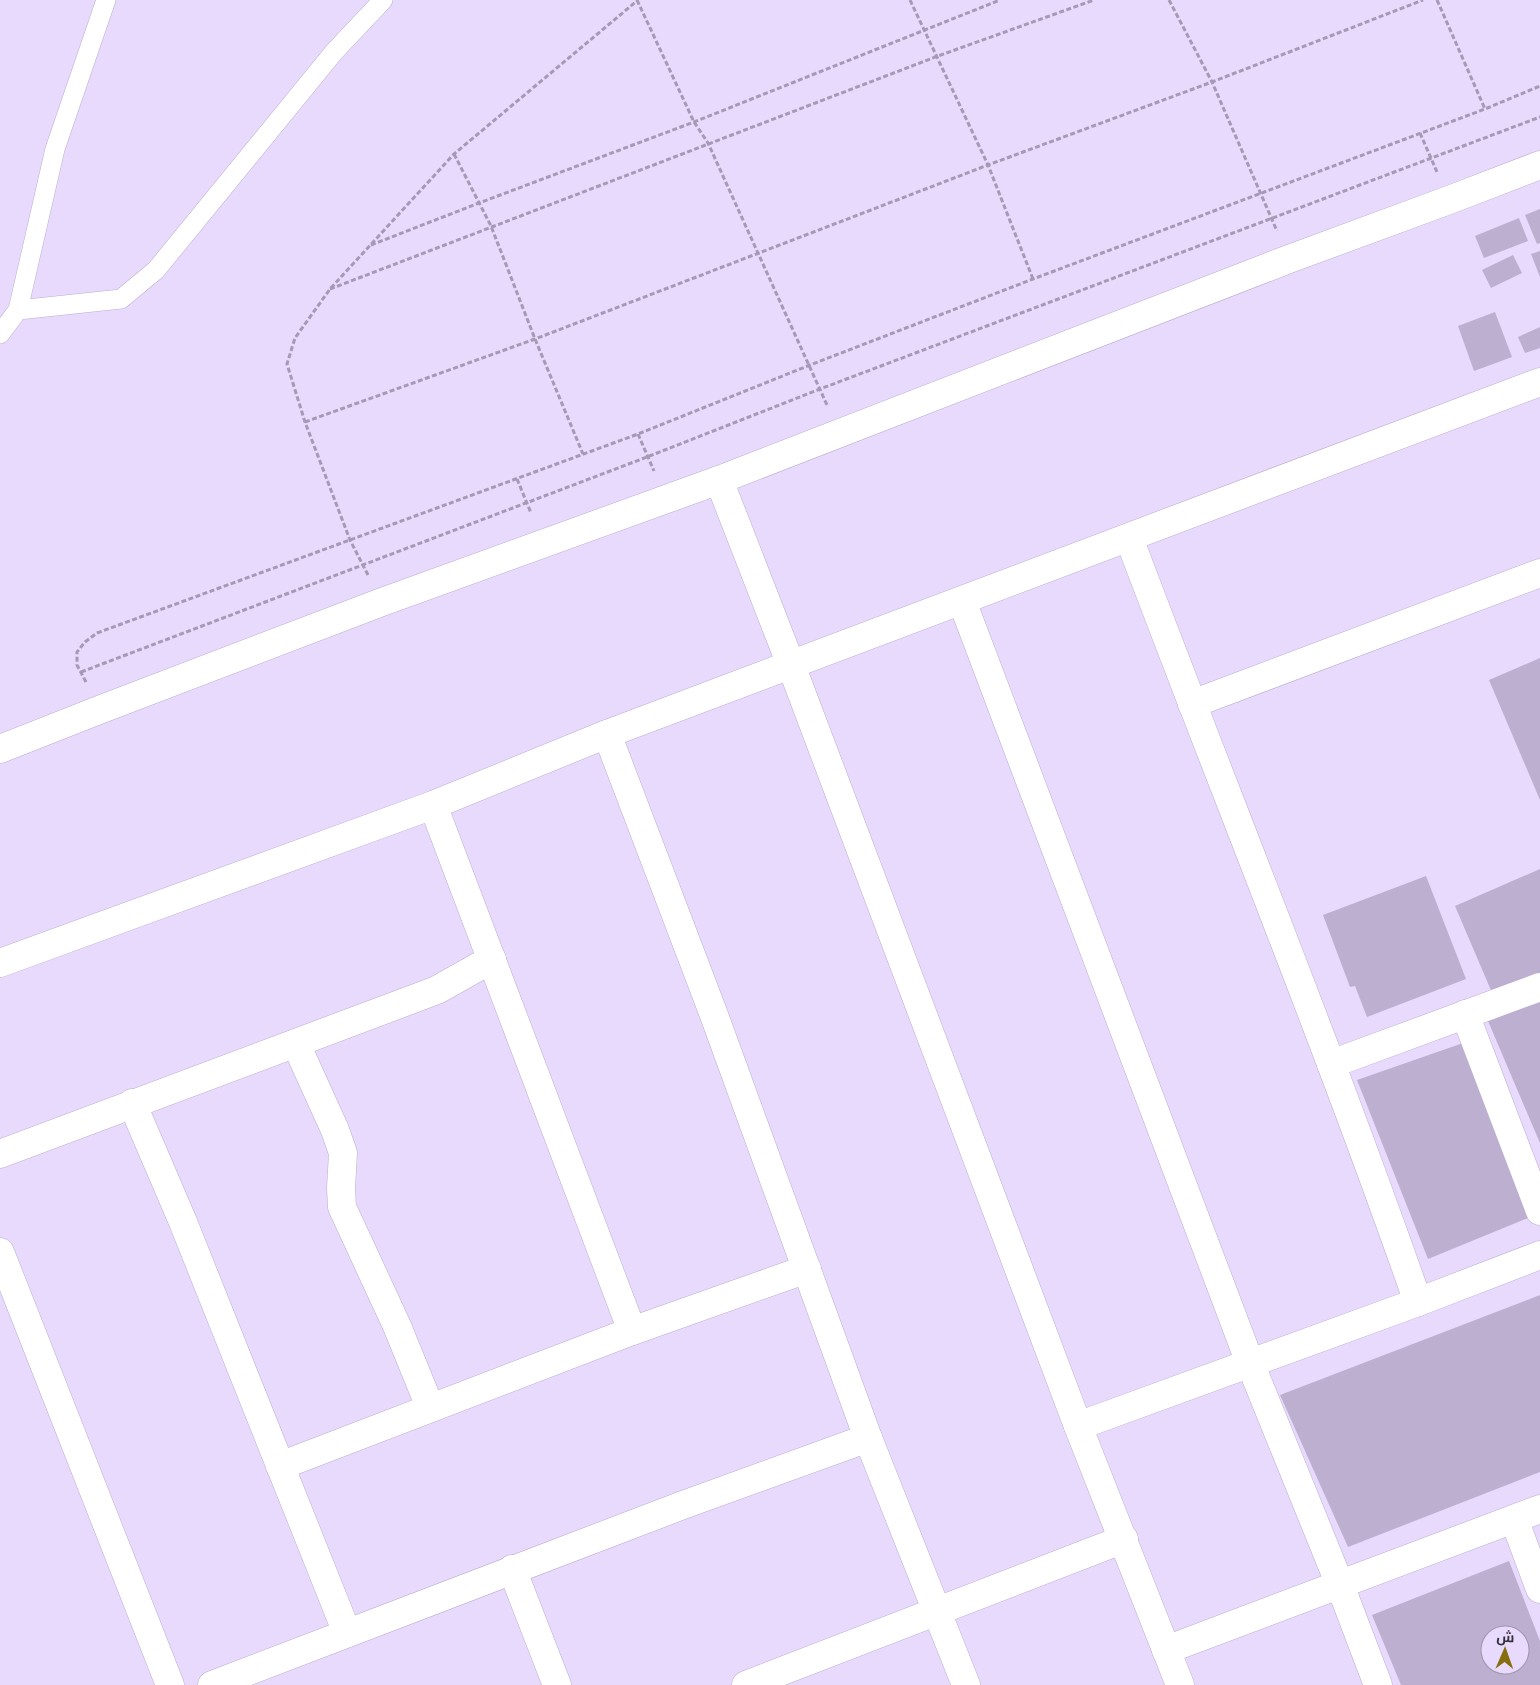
<svg xmlns="http://www.w3.org/2000/svg" width="1540" height="1685" viewBox="0 0 1540 1685" font-family="'Nunito Sans',Cairo,sans-serif">
<style>
.building{fill:#bdafd0;fill-rule:evenodd}
.lines{fill:none;stroke-linecap:round;stroke-linejoin:round}
.lane-casing{stroke:#bdaecf;stroke-width:20}
.street-casing{stroke:#bdaecf;stroke-width:29}
.path{stroke:#a59ab5;stroke-width:3;stroke-dasharray:5 2.5;stroke-linecap:butt}
.lane{stroke:#fff;stroke-width:19}
.street{stroke:#fff;stroke-width:28}
</style>
<rect width="100%" height="100%" fill="#e8dafc"/>
<g class="building">
<polygon points="1540,209 1540,243 1537,244 1525,215"/>
<polygon points="1519,218 1528,241 1484,258 1475,236"/>
<polygon points="1540,251 1540,277 1531,254"/>
<polygon points="1513,255 1522,273 1491,288 1482,270"/>
<polygon points="1495,312 1512,357 1474,371 1458,326"/>
<polygon points="1540,327 1540,348 1525,353 1518,337"/>
<polygon points="1540,658 1540,800 1489,680"/>
<polygon points="1540,869 1540,975 1493,995 1455,906"/>
<polygon points="1426,876 1466,979 1367,1017 1355,986 1350,987 1323,915"/>
<polygon points="1540,999 1540,1143 1488,1021"/>
<polygon points="1466,1042 1528,1218 1428,1259 1357,1080"/>
<polygon points="1540,1295 1540,1472 1348,1547 1280,1395"/>
<path d="M1509,1561L1540,1641V1685H1401L1372,1615ZM1490,1635H1520V1665H1490Z"/>
</g>
<g class="lines">
<defs>
<g id="lane">
<polyline points="18,310 55,149 106,0"/>
<polyline points="0,334 18,310 121,299 156,270 334,52 383,0"/>
</g>
<g id="street">
<polyline points="719,480 791,665 1078,1426 1180,1685"/>
<path d="M1129,538C1225,793 1328,1045 1418,1302"/>
<polyline points="962,601 1250,1363 1340,1585 1378,1685"/>
<polyline points="1192,704 1540,573"/>
<polyline points="607,734 714,1015 868,1438 966,1685"/>
<polyline points="0,749 99,710 382,602 719,480 1289,259 1449,200 1540,165"/>
<polyline points="433,805 632,1331"/>
<polyline points="0,963 433,805 607,734 1540,382"/>
<polyline points="1465,1014 1540,1211"/>
<polyline points="296,1044 335,1130 343,1153 341,1188 342,1207 397,1326 430,1407"/>
<polyline points="1331,1064 1540,987"/>
<polyline points="132,1103 183,1222 347,1633"/>
<polyline points="0,1154 437,990 492,959"/>
<polyline points="0,1252 170,1685"/>
<polyline points="1078,1426 1418,1302 1540,1255"/>
<polyline points="280,1466 632,1331 807,1269"/>
<polyline points="1514,1519 1540,1589"/>
<polyline points="512,1569 557,1685"/>
<polyline points="1166,1650 1540,1509"/>
<polyline points="212,1685 683,1505 868,1438"/>
<polyline points="746,1685 1124,1539"/>
</g>
</defs>
<use href="#lane" class="lane-casing"/>
<use href="#street" class="street-casing"/>
<g class="path">
<polyline points="637,0 694,122 708,143 827,405"/>
<polyline points="910,0 988,165 1033,279"/>
<polyline points="1169,0 1212,82 1277,231"/>
<polyline points="1437,0 1485,109"/>
<polyline points="1420,133 1437,172"/>
<polyline points="454,154 491,226 535,339 583,454"/>
<polyline points="371,245 479,203 694,122 1000,0"/>
<polyline points="330,289 938,56 1094,0"/>
<polyline points="305,422 535,339 988,165 1212,82 1423,0"/>
<polyline points="638,434 654,471"/>
<polyline points="517,479 531,513"/>
<polyline points="368,575 350,540 305,422 287,364 295,338 330,289 454,154 638,0"/>
<polyline points="81,672 647,457 820,389 1540,117"/>
<polyline points="86,682 77,665 77,652 85,642 97,633 638,434 810,365 1033,279 1485,109 1540,86"/>
</g>
<use href="#lane" class="lane"/>
<use href="#street" class="street"/>
</g>
<g transform="translate(1505 1650) rotate(2)"><circle r="24" fill="#e8dafc" stroke="#a096af"/>
<path d="M0-4L9 19L0 12L-9 19Z" fill="#866e0d"/>
<text y="-8" font-size="14" font-weight="bold" text-anchor="middle" fill="#342f3c">ش</text>
</g>
</svg>
